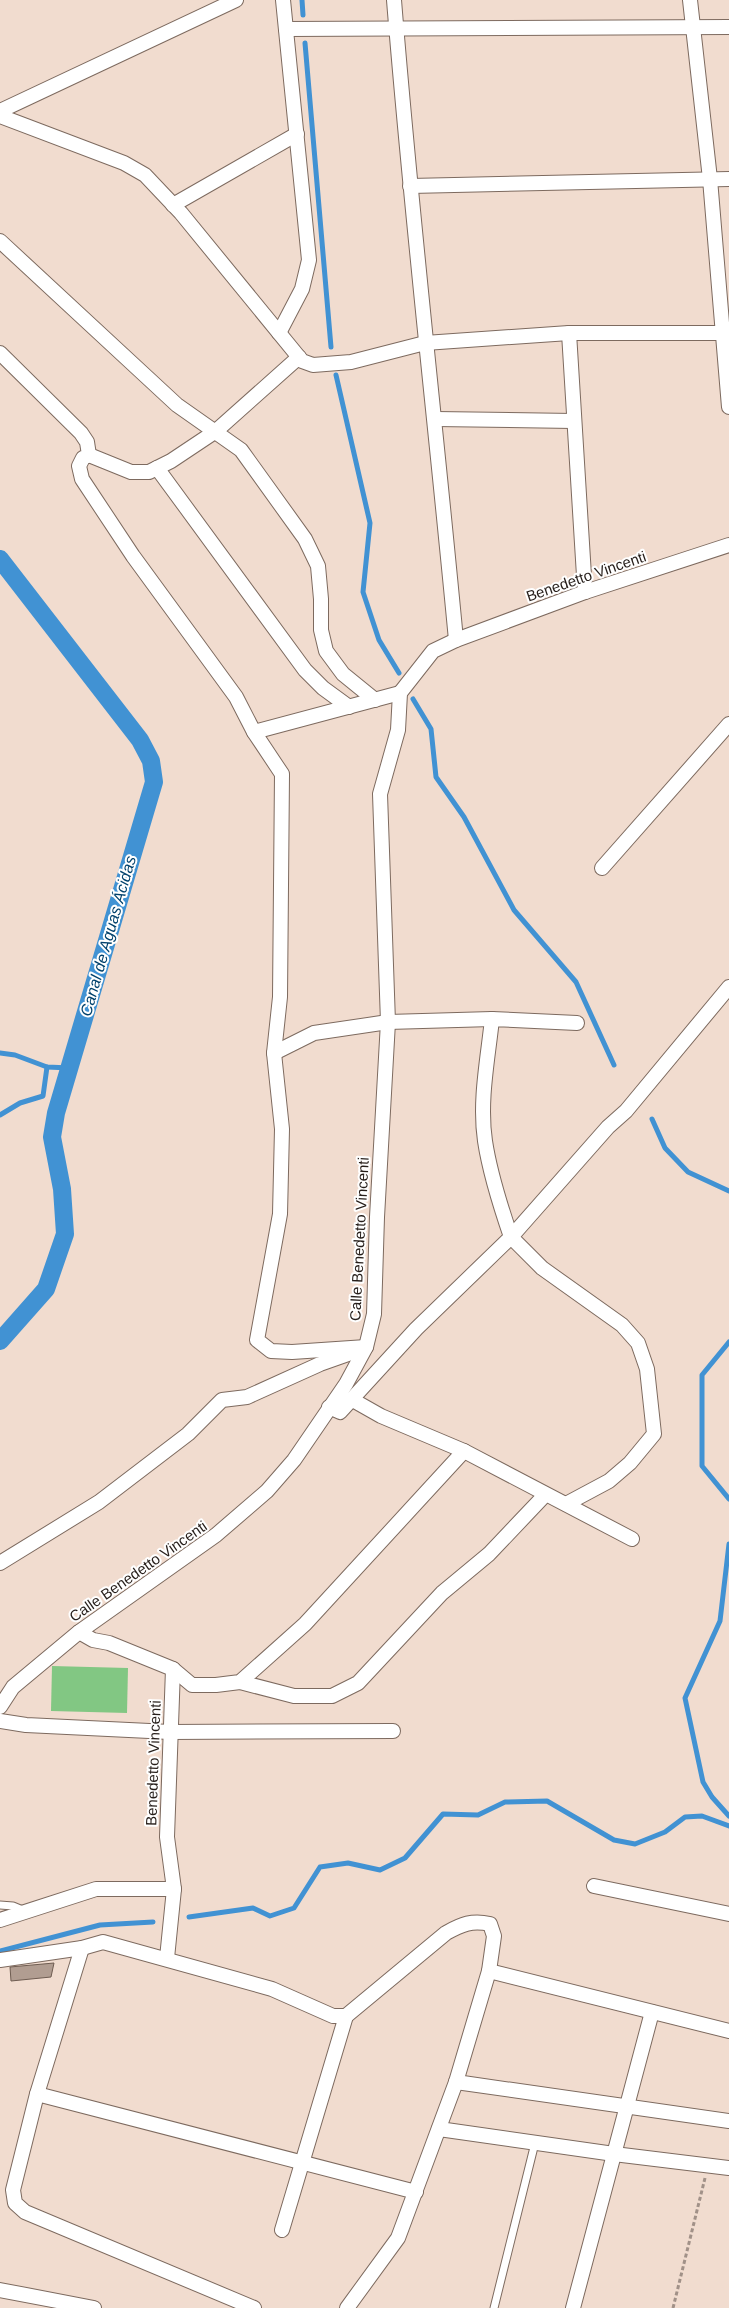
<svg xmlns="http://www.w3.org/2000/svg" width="729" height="2308" viewBox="0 0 729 2308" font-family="Helvetica,sans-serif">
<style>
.green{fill:#82c783}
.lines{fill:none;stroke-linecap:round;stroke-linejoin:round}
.stream{stroke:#4192d3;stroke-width:5}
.canal{stroke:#4192d3;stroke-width:18}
.building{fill:#b19d91;stroke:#6e5c51}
.service-casing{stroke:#7d6a5f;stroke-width:9}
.minor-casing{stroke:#7d6a5f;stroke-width:16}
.path{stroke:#a19188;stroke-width:3;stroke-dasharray:4 2.5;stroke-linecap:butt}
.service{stroke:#fff;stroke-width:7}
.minor{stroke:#fff;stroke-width:14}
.labels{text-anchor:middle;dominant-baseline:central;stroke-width:4;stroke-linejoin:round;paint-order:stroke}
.street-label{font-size:15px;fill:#261e1a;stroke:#fff}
.water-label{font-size:16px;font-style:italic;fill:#01416c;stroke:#fff}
</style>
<rect width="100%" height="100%" fill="#f1dccf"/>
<polygon class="green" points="52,1666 128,1668 127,1713 51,1711"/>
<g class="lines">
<g class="stream">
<polyline points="302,0 303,15"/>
<polyline points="305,43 331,347"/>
<polyline points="336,375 370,523 363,592 379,640 399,673"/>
<polyline points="413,699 431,729 436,777 464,817 514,910 576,982 614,1065"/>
<polyline points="0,1053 15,1055 47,1067 70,1068"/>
<polyline points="0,1115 20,1103 43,1096 47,1067"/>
<polyline points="652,1119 665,1148 688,1172 729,1191"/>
<polyline points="729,1342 702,1375 702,1466 729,1499"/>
<polyline points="729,1544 720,1621 685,1698 703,1782 712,1797 729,1816"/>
<polyline points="189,1917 253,1908 270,1916 294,1908 320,1867 348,1863 380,1870 405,1858 443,1814 478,1815 505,1802 547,1801 614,1840 635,1844 665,1832 685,1817 702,1816 729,1826"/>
<polyline points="0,1951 100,1925 153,1922"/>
</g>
<polyline class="canal" points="0,559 140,740 151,761 154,782 56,1113 52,1137 62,1189 65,1234 46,1289 0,1341"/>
</g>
<polygon class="building" points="54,1963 51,1977 11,1981 10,1967"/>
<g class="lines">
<defs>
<g id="service">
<polyline points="0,1905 13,1906 25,1911"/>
<polyline points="494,2308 535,2143"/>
</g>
<g id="minor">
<path d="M394,0C411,214 436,427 456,640"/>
<polyline points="690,0 710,179 729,407"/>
<polyline points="286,29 729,27"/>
<polyline points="0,111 236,0"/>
<polyline points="0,116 124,163 145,175 181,213 302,361 313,365 351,362 425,343 569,333 729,333"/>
<polyline points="410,186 729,179"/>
<polyline points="173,205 297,134"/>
<polyline points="0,241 177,405 241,450 305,539 318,566 321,599 321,630 326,651 343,674 375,700"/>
<polyline points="279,333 302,289 309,260 283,0"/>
<polyline points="569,333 585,592"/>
<polyline points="0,353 81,433 87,442 89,455 83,458 79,466 82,479 133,556 236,697 254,732 282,774 280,997 274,1053 282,1129 280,1214 257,1340 271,1351 292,1352 366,1347"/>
<polyline points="435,419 574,421"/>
<polyline points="89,455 131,472 149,472 171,461 216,431 299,357"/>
<polyline points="157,468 305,670 323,688 349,707"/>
<polyline points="254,732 400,693"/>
<polyline points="602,868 729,724"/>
<polyline points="274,1053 314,1033 388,1022 492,1019"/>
<polyline points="351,1399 381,1416 464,1451 632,1539"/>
<path d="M329,1407L340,1412L416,1329L511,1237C500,1205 490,1174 485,1141C479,1101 488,1058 492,1019L577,1023"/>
<polyline points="566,1504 609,1481 630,1463 654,1434 647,1369 638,1343 622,1325 542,1268 511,1237 608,1127 626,1111 729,987"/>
<polyline points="0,1563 99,1502 188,1434 222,1400 247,1397 320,1364 354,1352"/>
<polyline points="79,1632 93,1640 109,1643 173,1669 167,1837 174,1889 167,1958"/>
<polyline points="173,1669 192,1685 216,1685 240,1682 305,1624 464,1451"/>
<polyline points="240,1682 294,1696 332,1696 358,1683 442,1593 489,1554 545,1495"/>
<polyline points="0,1707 13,1687 79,1632 216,1535 267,1491 294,1460 346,1384 366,1347 374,1314 377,1217 388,1022 380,794 398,730 400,693 433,651 456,640 585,592 729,545"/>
<polyline points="0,1721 26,1725 170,1732 393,1731"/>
<polyline points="594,1886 729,1914"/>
<polyline points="0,1920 96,1889 174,1889"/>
<polyline points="82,1948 37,2094 13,2190 15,2203 25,2212 254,2308"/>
<path d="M0,1960L82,1948L103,1942L272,1989L333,2016H346L446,1933C462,1924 472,1920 490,1924L494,1936L489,1971"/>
<polyline points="456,2082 729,2121"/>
<polyline points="37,2094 416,2192"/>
<polyline points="439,2129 614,2154 729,2168"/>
<polyline points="282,2230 346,2016"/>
<polyline points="0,2290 94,2308"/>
<polyline points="347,2308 398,2238 456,2082 489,1971 729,2031"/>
<polyline points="573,2308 652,2012"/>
</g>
</defs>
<use href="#service" class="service-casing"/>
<use href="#minor" class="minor-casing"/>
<polyline class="path" points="673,2308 705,2178"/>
<use href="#service" class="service"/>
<use href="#minor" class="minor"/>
</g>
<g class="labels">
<g class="street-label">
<text transform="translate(586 576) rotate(-19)">Benedetto Vincenti</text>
<text transform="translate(359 1239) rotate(-87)">Calle Benedetto Vincenti</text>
<text transform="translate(138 1571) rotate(-35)">Calle Benedetto Vincenti</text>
<text transform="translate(153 1763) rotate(-88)">Benedetto Vincenti</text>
</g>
<g class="water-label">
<text transform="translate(108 936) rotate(-74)">Canal de Aguas Ácidas</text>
</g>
</g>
</svg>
